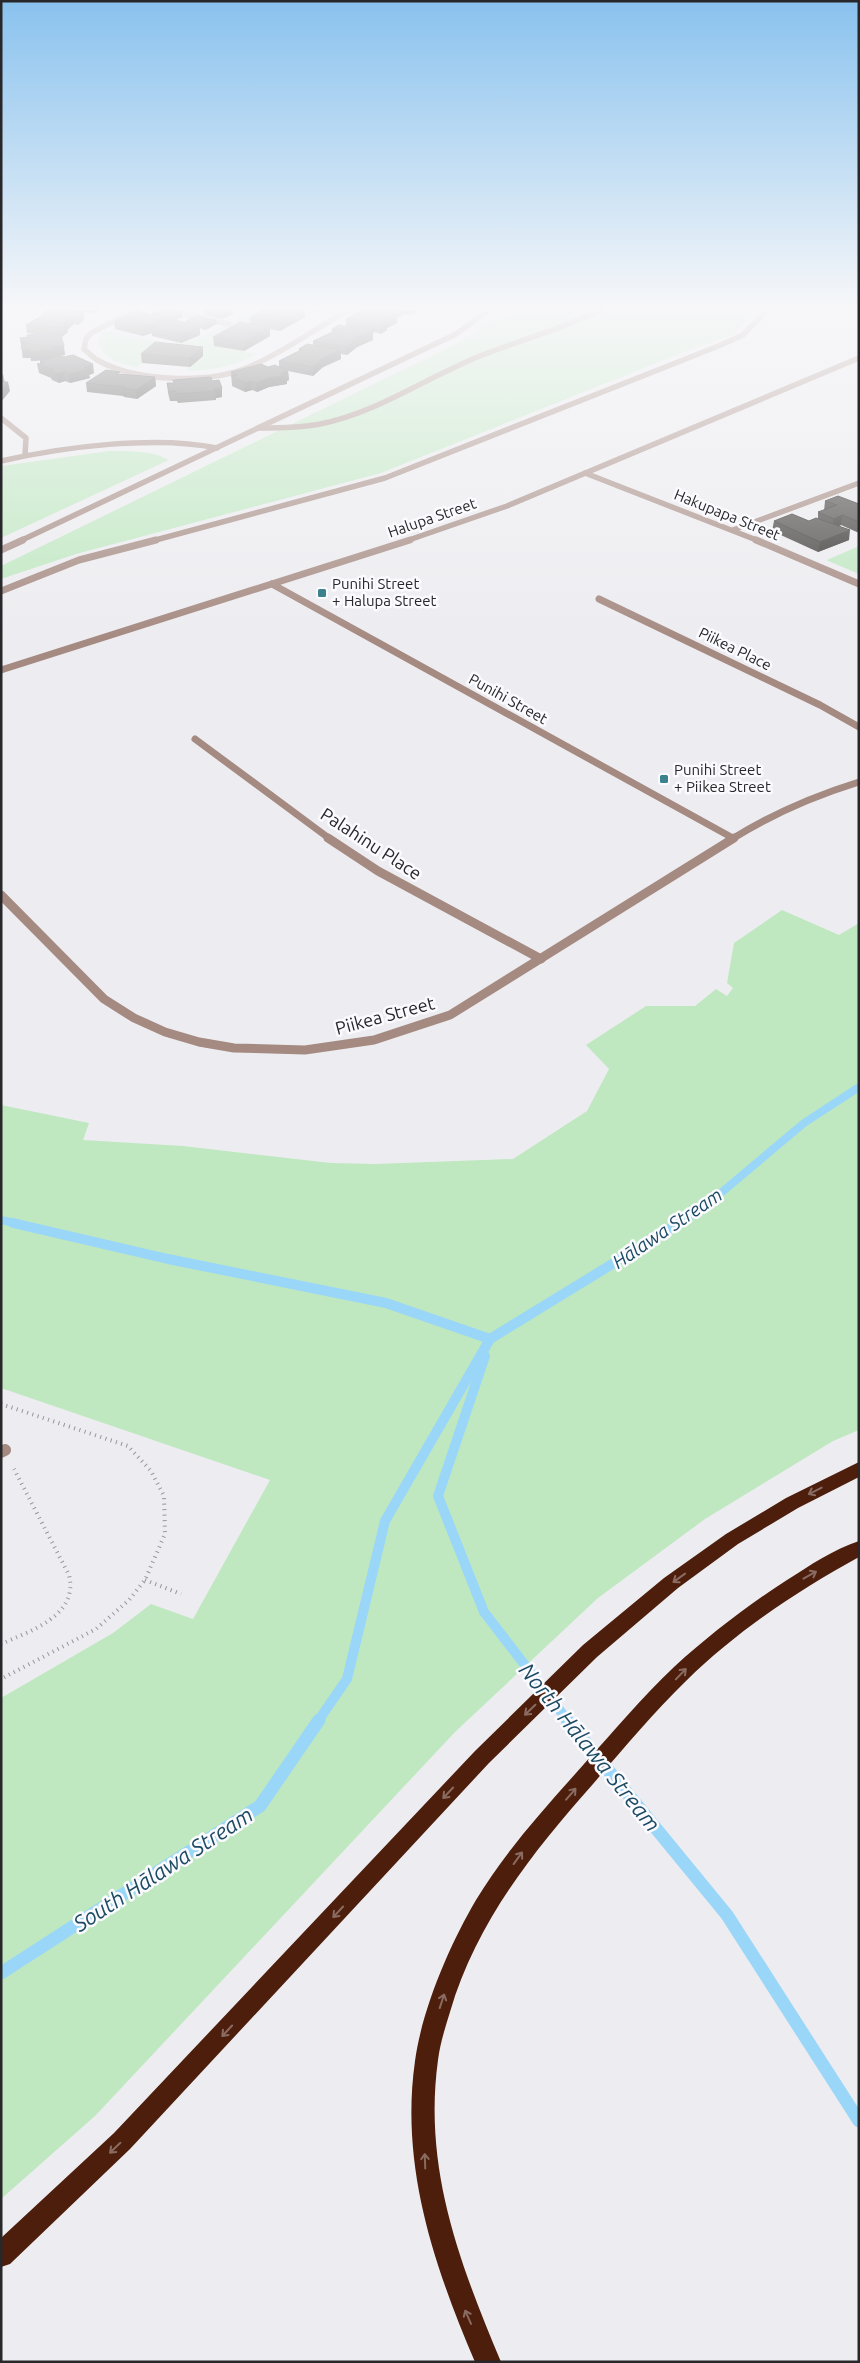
<svg xmlns="http://www.w3.org/2000/svg" width="860" height="2363" font-family="Ubuntu,sans-serif">
<rect width="100%" height="100%" fill="#ededf1"/>
<g fill="#bfe8c0">
<path d="M256 310H279L215 346 256 354C233 367 213 370 187 371L190 367 156 351 137 367C119 363 103 360 98 341L103 331C124 333 146 344 167 344 199 345 228 321 256 310Z"/>
<path d="M520 310H758L730 336 689 350 381 473 76 554 1 579V566L456 344C478 332 496 317 520 310Z"/>
<path d="M109 451C128 451 152 450 169 460L1 538V466Z"/>
<polygon points="859,546 859,574 826,560 827,560"/>
<polygon points="782,910 839,935 859,923 859,1430 833,1441 705,1519 598,1598 455,1732 95,2116 1,2199 1,1698 113,1633 151,1604 193,1619 270,1480 1,1388 1,1105 89,1123 83,1140 183,1146 331,1163 375,1164 513,1159 587,1111 609,1069 586,1045 646,1006 695,1006 716,989 727,996 733,988 727,983 734,943"/>
</g>
<g fill="none" stroke-linecap="round" stroke-linejoin="round">
<g stroke="#9ad6f8" stroke-width="8">
<polyline points="1,1220 19,1224"/>
<polyline points="677,1224 703,1208 804,1123 859,1087"/>
</g>
<g stroke="#9ad6f8" stroke-width="10">
<polyline points="13,1223 168,1259 386,1303 490,1339"/>
<polyline points="485,1356 438,1496 484,1612 568,1721"/>
<polyline points="318,1721 347,1679 385,1521 490,1339 679,1223"/>
</g>
<g stroke="#9ad6f8" stroke-width="13">
<polyline points="567,1720 727,1915 859,2121"/>
<polyline points="1,1973 260,1806 319,1720"/>
</g>
<polyline stroke="#969699" stroke-width="2" stroke-dasharray="0.5 2" stroke-linecap="butt" points="129,335 159,343"/>
<g stroke="#969699" stroke-width="4" stroke-dasharray="1 4.5" stroke-linecap="butt">
<polyline points="1,1404 128,1446 151,1471 164,1496 165,1534 145,1580 129,1600 96,1629 1,1679"/>
<polyline points="145,1580 181,1594"/>
<path d="M1 1644C30 1631 79 1616 69 1575L14 1469"/>
</g>
<g stroke="#a58a81" stroke-width="5.5">
<polyline points="167,310 229,324"/>
<polyline points="1,418 26,438 25,455"/>
<path d="M259 428C279 428 299 428 320 424 377 413 427 377 480 356 520 340 562 329 601 310"/>
<path d="M1 461C63 447 155 435 217 448"/>
<polyline points="152,541 385,478 721,345 743,335 767,310"/>
</g>
<polyline stroke="#a58a81" stroke-width="7" points="1,591 79,560 156,540"/>
<g stroke="#a58a81" stroke-width="5.5">
<path d="M136 310 91 333 86 339 84 349C89 353 93 358 99 361 137 382 209 384 249 367 284 352 316 328 349 310"/>
<polyline points="585,473 759,541"/>
<polyline points="733,530 859,483"/>
<polyline points="406,541 507,506 859,358"/>
</g>
<g stroke="#a58a81" stroke-width="7">
<polyline points="756,540 859,584"/>
<polyline points="272,584 731,837"/>
<polyline points="599,599 820,705 859,727"/>
<polyline points="1,670 410,540"/>
<polyline points="195,739 330,839"/>
<path d="M732 839C772 814 814 796 859 782"/>
</g>
<g stroke="#a58a81" stroke-width="9">
<polyline points="328,838 378,871 541,959"/>
<polyline points="1,895 104,999 134,1018 165,1032 199,1042 234,1048 305,1050 374,1040 450,1015 734,838"/>
</g>
<polyline stroke="#a58a81" stroke-width="12" points="1,1452 5,1450"/>
<polyline stroke="#a58a81" stroke-width="5.5" points="20,541 456,334 489,310"/>
<polyline stroke="#a58a81" stroke-width="7" points="1,550 23,540"/>
<g fill="#4d1e0c" fill-rule="evenodd">
<polygon points="859,1462 859,1477 798,1508 738,1544 678,1588 597,1657 489,1763 130,2149 10,2264 1,2267 1,2238 114,2133 475,1751 583,1645 664,1578 726,1534 786,1498"/>
<path d="M859 1541V1557C797 1591 737 1631 686 1681 653 1713 623 1749 593 1784 532 1853 476 1923 450 2012 445 2028 440 2044 438 2060 423 2169 460 2264 501 2362H475C434 2266 400 2166 415 2061 422 2009 450 1944 476 1900 506 1850 546 1807 584 1764 614 1731 642 1697 674 1667 709 1635 748 1605 787 1580 809 1566 834 1549 859 1541Z"/>
</g>
</g>
<g fill="#403e3b">
<polygon points="47,310 101,310 93,313 85,312 83,313 84,320 78,325 74,324 68,329 68,332 61,337 65,355 60,356 94,373 89,375 90,378 70,383 65,381 59,383 52,380 51,378 39,373 37,364 40,364 40,361 44,360 31,361 31,358 23,358 20,338 28,337 36,334 27,333 26,325 44,314 44,312"/>
<polygon points="203,310 233,314 222,319 204,315"/>
<polygon points="263,310 318,310 314,312 304,310 305,317 280,331 270,329 270,336 244,351 214,346 213,337 250,324 250,317"/>
<polygon points="373,310 417,310 417,312 411,315 404,314 400,317 397,316 397,323 387,328 387,330 381,334 375,332 373,333 373,340 357,347 347,355 341,354 341,359 323,367 313,376 288,371 289,380 287,381 287,384 269,387 257,392 252,390 245,392 232,386 231,372 268,367 279,367 279,361 299,351 299,349 313,345 313,341 332,332 332,329 346,326 346,319"/>
<polygon points="183,312 183,317 174,320 186,323 186,321 216,320 217,324 205,330 200,328 200,335 181,343 152,336 152,333 143,336 115,329 114,321 153,314 153,313"/>
<polygon points="203,347 203,356 190,367 142,363 141,354"/>
<polygon points="121,374 155,377 156,386 137,399 124,397 123,396 87,392 86,383"/>
<polygon points="173,380 212,381 222,397 216,398 216,400 178,403 177,401 170,401 168,393 167,383 174,383"/>
<polygon points="825,501 859,504 859,533 841,525 839,526 849,540 818,552 772,531 774,521 809,521 818,518 818,512 824,511"/>
</g>
<g fill="#343230">
<polygon points="80,310 85,310 85,312 83,313 84,320 78,325 77,316 81,313"/>
<polygon points="93,310 101,310 93,313"/>
<polygon points="233,310 233,314 222,319 221,314"/>
<polygon points="302,310 304,310 305,317 280,331 279,322"/>
<polygon points="400,310 404,310 404,314 400,317"/>
<polygon points="410,310 417,310 417,312 411,315"/>
<polygon points="395,311 395,316 397,315 397,323 387,328 387,330 381,334 381,325 391,314"/>
<polygon points="183,312 183,317 171,322 171,317"/>
<polygon points="73,316 74,324 68,329 68,332 62,337 61,328 63,323"/>
<polygon points="166,318 167,326 152,327 152,333 143,336 143,327"/>
<polygon points="216,320 217,324 205,330 204,325"/>
<polygon points="374,324 375,332 373,333 373,340 357,347 347,355 347,347 356,338 371,332 371,326"/>
<polygon points="200,326 200,335 181,343 180,334"/>
<polygon points="269,327 270,336 244,351 244,342"/>
<polygon points="21,342 24,342 30,349 31,358 23,358"/>
<polygon points="64,346 65,355 54,356 55,359 31,361 30,352 53,347"/>
<polygon points="203,347 203,356 190,367 189,358"/>
<polygon points="340,350 341,359 323,367 313,376 313,367 323,358"/>
<polygon points="93,364 94,373 89,375 90,378 70,383 69,374 84,367"/>
<polygon points="288,371 289,380 287,381 287,384 269,387 257,392 256,383 281,373"/>
<polygon points="64,372 65,381 59,383 57,374"/>
<polygon points="3,374 5,383 8,382 10,391 1,402 1,376"/>
<polygon points="155,377 156,386 137,399 136,390"/>
<polygon points="251,381 252,390 245,392 244,383"/>
<polygon points="222,388 222,397 216,398 214,389"/>
<polygon points="842,515 841,525 832,529 834,519"/>
<polygon points="850,530 849,540 818,552 820,542"/>
</g>
<g fill="#4a4845" stroke="#343230">
<polygon points="47,310 61,310 83,312 77,316 73,316 63,323 67,323 61,328 26,325 47,313 44,312"/>
<polygon points="161,310 171,310 183,312 171,317 153,313"/>
<polygon points="203,310 233,310 221,314"/>
<polygon points="263,310 302,310 279,322 250,317"/>
<polygon points="362,310 372,311 373,310 383,310 395,311 391,314 397,315 384,321 387,321 381,325 374,324 371,326 351,322 355,320 346,319"/>
<polygon points="138,311 166,318 143,327 114,321"/>
<polygon points="198,316 216,320 204,325 186,321"/>
<polygon points="171,319 200,326 180,334 152,327"/>
<polygon points="240,322 269,327 244,342 213,337"/>
<polygon points="339,325 373,331 356,338 347,347 313,341 337,330 332,329"/>
<polygon points="50,333 51,336 61,335 64,346 53,347 53,350 30,352 30,349 22,349 21,345 25,345 24,342 21,342 20,338 28,337 27,335"/>
<polygon points="155,342 203,347 189,358 141,354"/>
<polygon points="307,344 340,350 323,358 313,367 279,361 303,349 299,349"/>
<polygon points="73,355 93,364 84,367 89,369 69,374 64,372 57,374 50,371 54,370 37,364 44,363 40,361 60,356 64,357"/>
<polygon points="261,364 268,367 275,365 288,371 281,373 286,375 269,378 256,383 251,381 244,383 231,376 238,375 231,372"/>
<polygon points="106,370 120,372 117,374 155,377 136,390 123,388 125,387 86,383"/>
<polygon points="211,377 212,381 219,380 222,388 214,389 215,391 177,394 176,391 169,392 167,383 174,383 173,380"/>
<polygon points="1,382 8,382 1,391"/>
<polygon points="838,496 859,504 859,522 842,515 834,519 818,512 837,505 825,501"/>
<polygon points="792,514 809,521 816,518 850,530 820,542 774,521"/>
</g>
<defs><path id="oneway-shaft" d="M-6 0H5M1.5-3L5.5 0L1.5 3" fill="none" stroke-width="1.6" stroke-linecap="round" stroke-linejoin="round" transform="scale(1.25)"/></defs>
<g stroke="#8a6b61">
<use href="#oneway-shaft" transform="translate(815 1491) rotate(153)"/>
<use href="#oneway-shaft" transform="translate(810 1575) rotate(-29)"/>
<use href="#oneway-shaft" transform="translate(679 1578) rotate(144)"/>
<use href="#oneway-shaft" transform="translate(681 1674) rotate(-46)"/>
<use href="#oneway-shaft" transform="translate(530 1710) rotate(136)"/>
<use href="#oneway-shaft" transform="translate(448 1793) rotate(133)"/>
<use href="#oneway-shaft" transform="translate(571 1794) rotate(-49)"/>
<use href="#oneway-shaft" transform="translate(518 1858) rotate(-54)"/>
<use href="#oneway-shaft" transform="translate(338 1912) rotate(133)"/>
<use href="#oneway-shaft" transform="translate(442 2001) rotate(-72)"/>
<use href="#oneway-shaft" transform="translate(227 2031) rotate(133)"/>
<use href="#oneway-shaft" transform="translate(115 2148) rotate(136)"/>
<use href="#oneway-shaft" transform="translate(425 2161) rotate(-92)"/>
<use href="#oneway-shaft" transform="translate(468 2317) rotate(-114)"/>
</g>
<linearGradient id="sky" x2="0" y2="1"><stop stop-color="#89c2ee"/><stop offset="0.48" stop-color="#f7f7f9"/><stop offset="1" stop-color="#f7f7f9" stop-opacity="0"/></linearGradient>
<rect width="860" height="640" fill="url(#sky)"/>
<g fill="#3c828d" stroke="#fbfafe" stroke-width="2">
<rect x="317" y="588" width="10" height="10" rx="2.5"/>
<rect x="659" y="774" width="10" height="10" rx="2.5"/>
</g>
<g text-anchor="middle" stroke-width="5" stroke-linejoin="round" paint-order="stroke">
<g font-size="15" fill="#282729" stroke="#fbfafe">
<text transform="translate(727 515) rotate(22)" y="5">Hakupapa Street</text>
<text transform="translate(432 518) rotate(-19)" y="5">Halupa Street</text>
<text transform="translate(735 649) rotate(26)" y="5">Piikea Place</text>
<text transform="translate(508 699) rotate(29)" y="5">Punihi Street</text>
</g>
<g font-size="15" fill="#282729" stroke="#fbfafe" text-anchor="start">
<text x="332" y="589">Punihi Street<tspan x="332" dy="17">+ Halupa Street</tspan></text>
<text x="674" y="775">Punihi Street<tspan x="674" dy="17">+ Piikea Street</tspan></text>
</g>
<g font-size="18" fill="#282729" stroke="#fbfafe">
<text transform="translate(371 844) rotate(33)" y="6">Palahinu Place</text>
<text transform="translate(385 1016) rotate(-15)" y="6">Piikea Street</text>
</g>
<g font-size="19" font-style="italic" fill="#1b4a62" stroke="#fbfafe">
<text transform="translate(667 1228) rotate(-34)" y="7">Hālawa Stream</text>
</g>
<g font-size="22" font-style="italic" fill="#1b4a62" stroke="#fbfafe">
<text transform="translate(590 1747) rotate(51)" y="8">North Hālawa Stream</text>
<text transform="translate(163 1869) rotate(-33)" y="8">South Hālawa Stream</text>
</g>
</g>
<rect width="860" height="2363" fill="none" stroke="#282729" stroke-width="5"/>
</svg>
